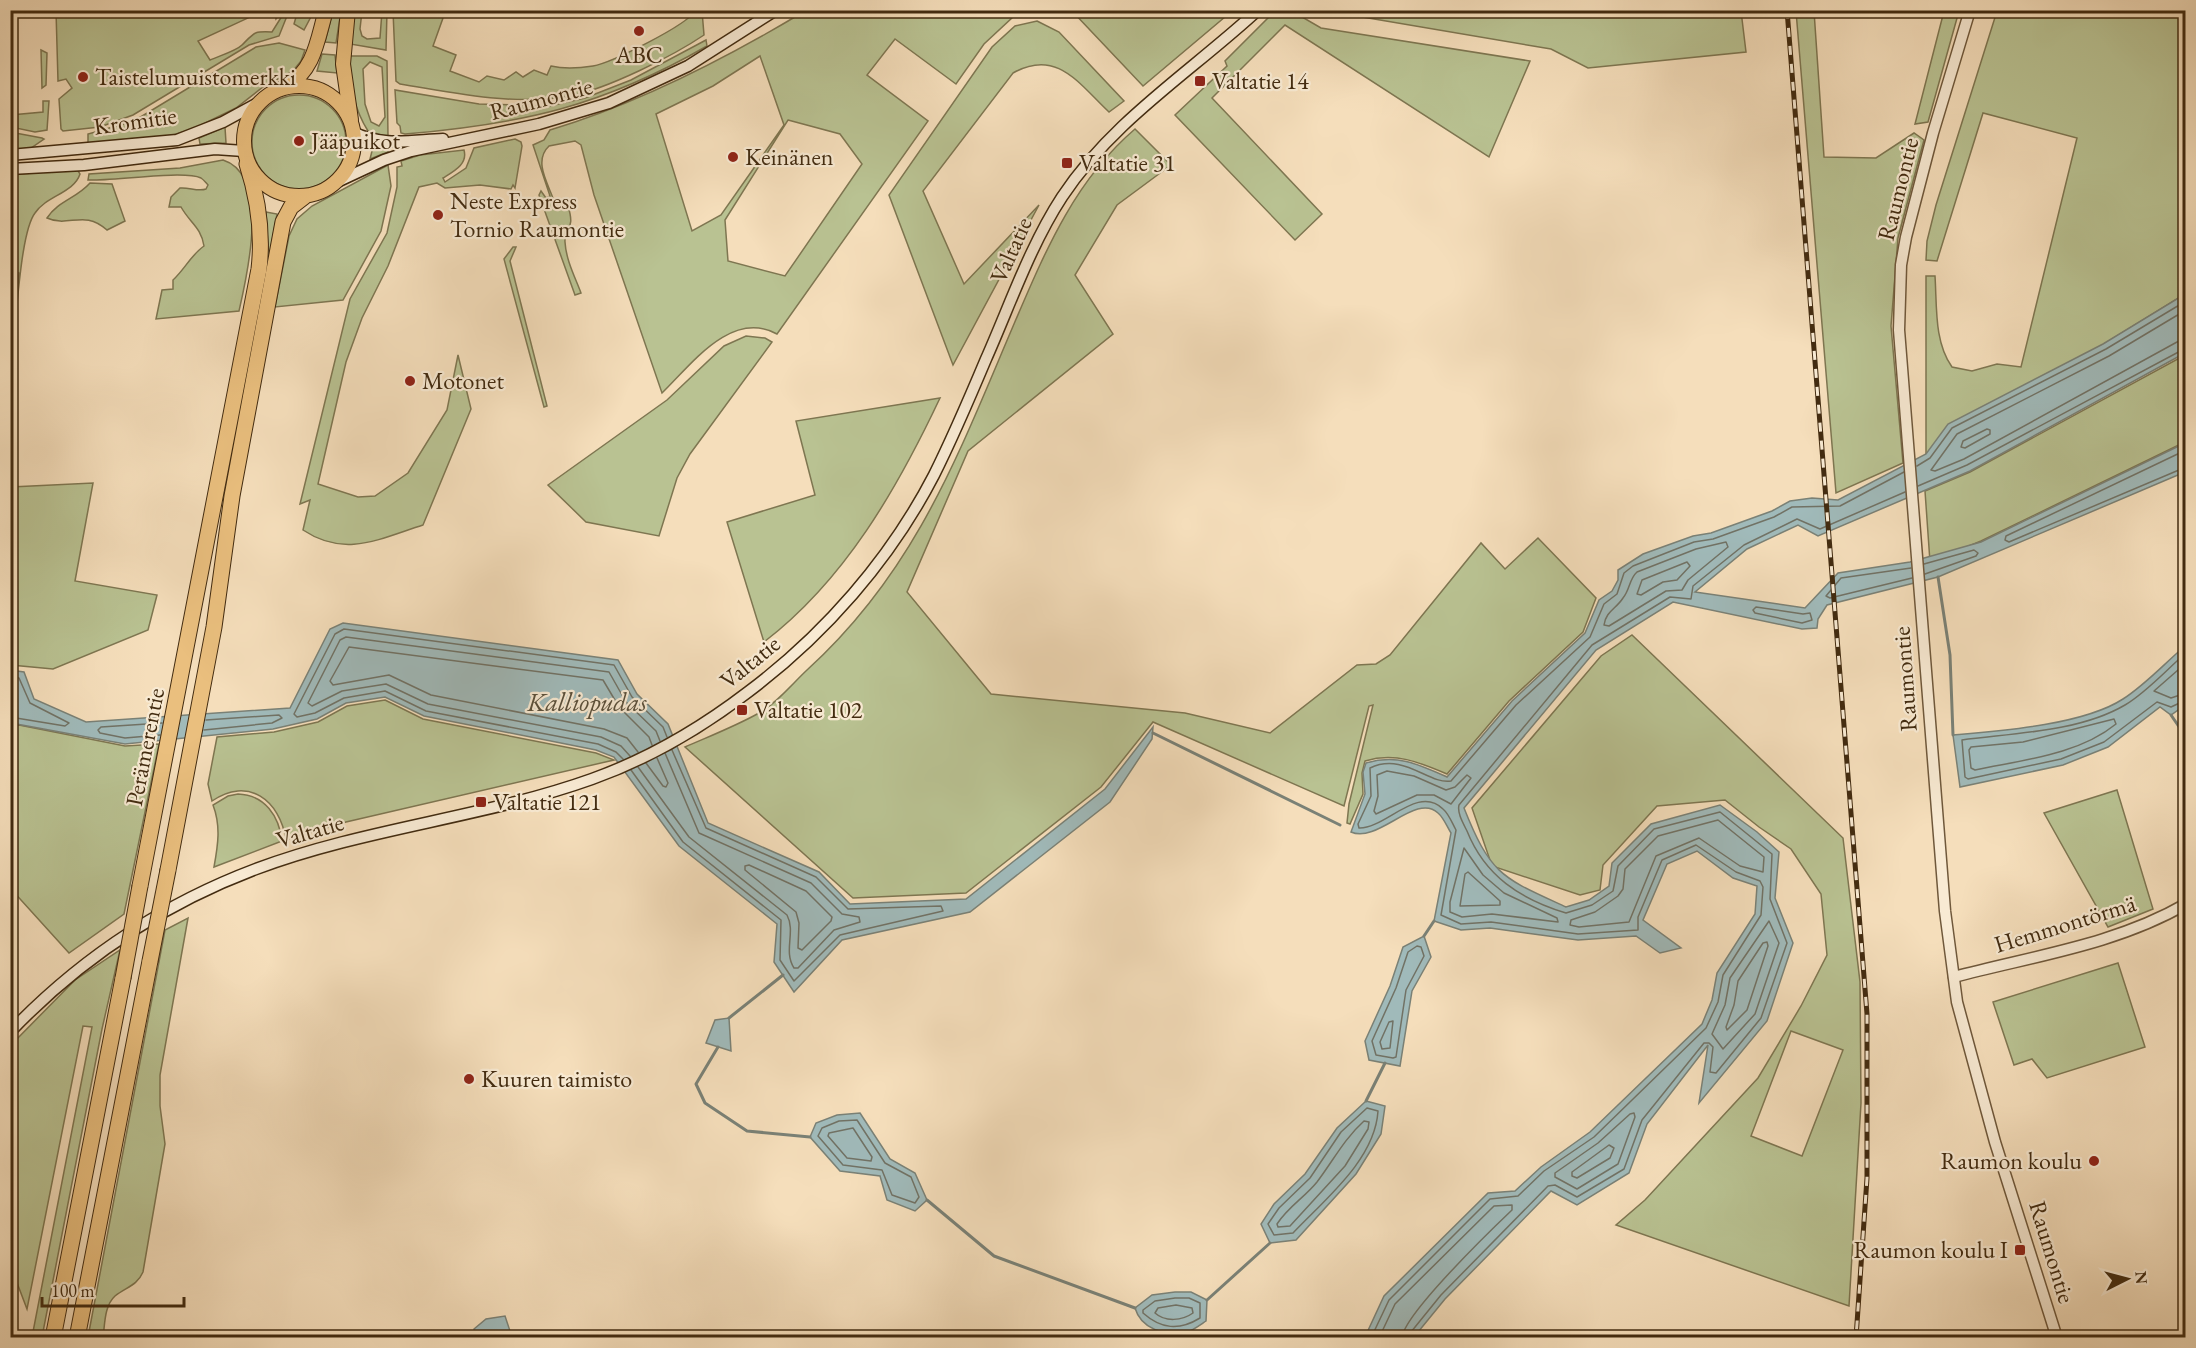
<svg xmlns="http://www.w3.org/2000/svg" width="2196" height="1348" font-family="'EB Garamond',serif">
<rect width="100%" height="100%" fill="#f5debb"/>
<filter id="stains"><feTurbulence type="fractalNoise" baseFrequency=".00333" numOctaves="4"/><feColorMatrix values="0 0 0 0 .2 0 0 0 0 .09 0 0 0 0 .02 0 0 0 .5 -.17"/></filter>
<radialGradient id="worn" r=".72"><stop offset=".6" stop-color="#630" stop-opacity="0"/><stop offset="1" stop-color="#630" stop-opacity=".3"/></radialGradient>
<g fill="#b9c292" stroke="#7e7651" stroke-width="1.5" fill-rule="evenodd">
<polygon points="298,10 314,11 304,30 294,24"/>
<path d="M56 11H263L198 41 210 60C219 56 236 51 242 45 255 32 254 31 272 32L282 16 280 14 276 19 275 11H289L279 36 249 45 133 115 100 127 63 131 61 129 59 99 72 88 66 79 58 81Z"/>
<polygon points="333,11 341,11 336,43 325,42"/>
<polygon points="355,11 362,11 360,29 362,36 367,39 380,38 382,11 387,11 386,50 350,44"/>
<path d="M393 11H430L443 18 433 46 456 55 450 71 479 82 487 76 504 80 516 72 523 77 534 70 547 75 551 66C564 69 580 68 593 66 611 63 687 25 695 11H702L704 35C673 56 607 89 570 96 513 106 456 93 400 84L396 81Z"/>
<path d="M805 11H1016L1014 16 984 44 956 84 895 39 867 75 928 121 777 334C731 309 691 365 662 393L594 195 581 145 575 141 549 146C532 162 550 186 555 204L568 206C576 232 564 224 565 242 566 260 575 277 581 293L575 295 539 195 541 191 546 198 550 196 533 145 544 140 550 130C640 103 725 59 805 11ZM760 56 784 125 721 215 692 231 656 114 713 86ZM788 120 840 134 862 164 785 276 728 261 725 220Z"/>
<polygon points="1072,11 1232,11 1143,86"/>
<polygon points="1327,11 1741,11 1746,52 1588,68 1551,49"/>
<polygon points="1796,11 1814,11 1824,157 1876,158 1914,133 1924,140 1898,238 1891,326 1903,463 1836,493"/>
<polygon points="1944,11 1959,11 1928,122 1915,124"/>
<path d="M1997 11H2185V294L1926 454V276H1935C1937 306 1934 342 1952 367L1972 371 1997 364 2021 367 2077 138 1983 113 1937 261 1926 260 1927 241 1936 205Z"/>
<polygon points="1281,13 1297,14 1321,28 1530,61 1489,157 1285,25 1212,98 1322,214 1295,240 1175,115 1227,66 1225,61 1269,17"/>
<path d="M1037 21 1059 32 1124 101 1109 112C1079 84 1057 48 1013 73L923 191 964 284 1039 205 953 365 889 195 992 47 1015 26Z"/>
<path d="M706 40 707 46C603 106 523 124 405 134L401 133 400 126 397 123 395 90 479 104 550 106 585 98 631 80Z"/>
<polygon points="279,43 305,50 301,61 293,71 263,87 236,108 193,129 163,138 88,143 88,134 134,121 256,47"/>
<polygon points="41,50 47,53 46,85 42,88"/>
<polygon points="322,54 335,55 337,73 317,71"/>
<path d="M350 56H377L387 61 388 137 368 131C354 109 349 82 350 56ZM370 62 382 67 385 117 379 126 371 122 365 104 363 69Z"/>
<circle cx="299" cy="142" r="47"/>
<polygon points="43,101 49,101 47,130 35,132 11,127 11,115 43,112"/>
<polygon points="225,127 226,143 200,144 199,138"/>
<path d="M1135 129 1171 165 1117 205 1075 275 1113 334 968 451 907 592 991 694 1185 713 1270 733 1357 665 1376 664 1390 655 1481 543 1505 569 1538 538 1596 598 1583 632 1509 701 1447 774C1419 762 1395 752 1365 761L1362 773 1363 794 1350 824 1347 823 1349 804 1373 705 1369 706 1344 806 1153 722 1101 787 966 893 853 898 685 747C710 736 736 726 759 713 777 703 792 684 807 670 916 571 958 455 1014 324 1045 252 1074 181 1135 129Z"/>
<polygon points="10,132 42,138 44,139 31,148 11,150"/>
<path d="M515 139 521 142 522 146 515 188 513 185 511 189 480 185 445 188 437 183 419 187 388 266 362 318 346 362 318 484 358 497 375 496 408 473 447 410 458 355 471 409 423 525C379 539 345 558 303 530L310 500 300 504 350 299 387 233 397 187V167L402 166 401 161 420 155 464 150C468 164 454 171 443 178L445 182 466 168 474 148Z"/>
<polygon points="387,146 388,152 370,159 373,147"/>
<path d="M223 160C271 175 247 276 239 311L156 319 162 290 173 289V280C185 269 191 255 204 246 201 227 190 223 181 207H169L171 197 180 188C189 187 198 192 206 189L208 185C206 183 204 180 201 178 184 170 112 181 88 180L89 174 180 168Z"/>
<polygon points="388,165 391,186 381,231 343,300 275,307 289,236 297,219 312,206"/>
<path d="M77 169 80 174C74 193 46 196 35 213 22 230 18 299 15 323H13L19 273 11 271 10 175Z"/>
<path d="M90 183 112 184 125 221 107 230C84 209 69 228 47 218 58 201 77 198 90 183Z"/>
<polygon points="266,212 277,214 264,285 268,248"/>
<polygon points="513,247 516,247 510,261 547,406 544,407 504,259"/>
<polygon points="746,336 765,338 772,342 690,454 677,478 659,536 586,522 548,485 667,400 724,346"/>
<polygon points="2185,355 2185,442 1981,541 1930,562 1925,491 1970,472"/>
<path d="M940 398C897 489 845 580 764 642L727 522 815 495 796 421Z"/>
<polygon points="93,483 75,581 157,595 148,630 53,669 11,665 11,487"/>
<path d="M1632 635 1843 838 1860 982 1861 1103 1849 1306 1616 1225 1645 1200 1758 1078 1801 1006 1827 955 1821 894 1791 849 1759 827 1725 800 1657 806 1603 865 1600 890 1580 895 1492 866 1472 808 1601 656ZM1791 1031 1843 1050 1802 1156 1751 1136Z"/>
<path d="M385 700 423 719 596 753 614 760 346 822 286 840C280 800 248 776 212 801L208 784 217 737 274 732 318 722 347 706Z"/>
<polygon points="19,725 125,746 159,744 124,914 69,953 11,889 11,726"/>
<polygon points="2117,790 2153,909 2108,927 2044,813"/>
<path d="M238 794C265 795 279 816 282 841L214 867C218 845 221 826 213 805L228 796Z"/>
<path d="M188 918 160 1075V1106L165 1144 143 1272C137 1286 126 1287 115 1296 104 1306 105 1325 103 1337H88L165 930Z"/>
<polygon points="120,950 102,1029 42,1337 32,1337 92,1027 83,1026 27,1309 11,1267 11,1045 75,980"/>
<polygon points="2118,963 2145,1047 2047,1078 2032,1059 2014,1065 1993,1002"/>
</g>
<g fill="#a0baba" stroke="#7a8176" stroke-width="1.5">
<path d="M2185 294V353L1970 471 1818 536 1798 525 1747 549 1695 592 1805 608 1838 573 1910 562 1981 542 2185 443V472L1938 577 1827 605 1818 619 1817 628 1802 629 1673 602 1596 650 1464 808C1491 876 1503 878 1566 907L1589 900 1609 886 1612 863 1651 824 1720 805 1757 832 1779 852 1775 898 1793 943 1767 1021 1699 1103 1708 1045 1647 1124 1629 1173 1577 1205 1551 1191 1445 1299 1414 1337H1365L1384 1296 1488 1193 1515 1191 1541 1167 1590 1132 1702 1024 1712 1000 1717 973 1755 914 1757 886 1733 878 1697 851 1667 864 1643 920 1681 948 1660 953 1636 936 1578 940 1490 928 1461 930 1434 921 1451 833C1447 827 1444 818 1438 813 1416 792 1378 844 1351 832L1365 794 1363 772 1366 763C1397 754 1418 764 1447 777L1512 701 1585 633 1599 600 1612 591 1618 580V570L1643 554 1693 536 1711 533 1772 511 1790 501 1812 498 1838 500 1926 454 1948 424 2103 344Z"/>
<polygon points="343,623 618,660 637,694 668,724 708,823 819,872 850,904 966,899 1105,789 1153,727 1152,739 1110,802 970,912 842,940 794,992 774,962 777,924 679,846 614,757 596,750 424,716 385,697 346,703 317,719 273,729 125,744 11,723 10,670 24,672 34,699 86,722 290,708 330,629"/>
<path d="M2185 646V705L2171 715 2160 707 2108 747 2063 765 1960 787 1953 735C2000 731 2083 725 2123 699 2145 685 2165 663 2185 646Z"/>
<polygon points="1424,936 1431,957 1412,991 1400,1066 1369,1060 1365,1041 1390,986 1403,947"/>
<polygon points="729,1018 731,1051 706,1043 715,1020"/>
<polygon points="1366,1101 1385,1106 1381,1134 1356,1174 1296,1240 1270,1243 1261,1224 1274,1204 1305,1174 1337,1128"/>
<polygon points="860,1113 890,1159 915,1173 927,1200 915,1211 887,1200 880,1176 840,1171 810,1137 816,1123 837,1115"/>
<path d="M1175 1292H1191L1207 1300 1206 1321C1200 1325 1192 1331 1185 1333 1165 1336 1141 1329 1135 1308L1152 1295Z"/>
<polygon points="505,1316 511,1334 508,1337 475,1337 474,1329 486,1319"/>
</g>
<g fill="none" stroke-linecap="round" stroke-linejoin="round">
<g stroke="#717265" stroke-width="1.5">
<polyline points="2186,310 2109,356 1957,434 1931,470 1935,471 1964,459 2177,342 2186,340"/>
<polygon points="1987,429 1990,430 1990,434 1965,448 1961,447 1963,441"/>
<polyline points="2186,450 2006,536 2005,540 2009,542 2186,467"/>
<polyline points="1917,466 1930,458 1952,428 2106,349 2186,301"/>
<polyline points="1918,486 1967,465 2186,348"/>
<path d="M1726 542 1728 547 1688 580 1682 590 1666 591 1609 626 1604 625C1606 611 1616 609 1623 598 1630 590 1629 579 1637 572L1696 549Z"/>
<polygon points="1687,562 1690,566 1677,580 1663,582 1641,595 1637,594 1642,580"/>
<polyline points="1924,564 1974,550 1978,553 1976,556 1925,574"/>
<polyline points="1911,568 1841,578 1826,596 1830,598 1912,578"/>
<polygon points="1756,607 1803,614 1810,613 1812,620 1802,623 1755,613 1753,610"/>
<path d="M2186 653C2166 670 2147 692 2125 705 2079 732 2014 733 1962 740L1965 777 1968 779 2061 759 2104 742 2157 702 2171 707 2186 700"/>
<polyline points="2186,663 2154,691 2171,698 2186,693"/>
<polyline points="10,676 19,678 30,703 69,723 65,726 10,717"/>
<path d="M2114 719 2116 724C2078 755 2022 760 1975 770L1971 768 1969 750 1971 747 2023 742Z"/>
<polyline points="204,730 272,723 282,718 279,715 206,720"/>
<polyline points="160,735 125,738 100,733 98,730 101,727 162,723"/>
<polyline points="638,752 627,738 604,729 431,695 389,675 333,685 330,681 349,647 603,680 619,707 649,737 652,745"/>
<polyline points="630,756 621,746 601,737 428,704 386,684 342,691 312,706 308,703 340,640 346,637 609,672 626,702 656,731 660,741"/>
<polyline points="623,759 616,752 598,744 426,711 385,691 344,698 315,713 297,717 294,714 335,634 344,629 614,665 632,697 663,727 667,737"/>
<polyline points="646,763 663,786 666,787 668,783 657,758"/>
<path d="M638 767 689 837 787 915C796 932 783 951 794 968H798L834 930 860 922 859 917 842 914 811 883 699 833 665 753"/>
<polyline points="631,770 683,842 781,920 780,960 794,981 840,935 943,911 941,906 848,909 816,877 706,828 672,750"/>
<polygon points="1387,771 1414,776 1446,790 1455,787 1467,775 1471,778 1451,804 1434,795 1417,795 1376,814 1374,811 1378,796 1377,775"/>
<polygon points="1718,820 1764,857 1763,872 1740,866 1699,838 1656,856 1629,922 1579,927 1570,925 1571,920 1595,912 1618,896 1623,889 1625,869 1658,836"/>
<polygon points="1464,848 1483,875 1504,893 1557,918 1558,922 1492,914 1462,917 1450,912 1450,902"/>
<polygon points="749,865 806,891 832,917 831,921 802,950 798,948 799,923 796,912 745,870 745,866"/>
<polygon points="1468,872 1500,901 1500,905 1460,906 1465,874"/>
<polygon points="1769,921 1779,943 1755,1014 1723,1049 1712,1034 1725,1005 1730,978"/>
<polygon points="1767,942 1768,946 1747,1010 1727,1030 1726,1027 1734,1005 1738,981 1763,943"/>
<polygon points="1417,946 1421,947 1424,956 1406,990 1396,1057 1393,1058 1376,1055 1372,1041 1396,988 1408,952"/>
<polygon points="1393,1021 1390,1048 1382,1049 1380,1042 1389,1022"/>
<path d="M1367 1108 1378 1111C1375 1160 1324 1200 1293 1233L1274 1235 1268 1224 1279 1208 1310 1178 1341 1132Z"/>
<polygon points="1630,1114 1634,1113 1635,1117 1618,1164 1577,1189 1555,1177 1555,1173 1598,1143"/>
<polygon points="857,1120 885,1163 911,1177 919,1197 915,1203 892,1195 882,1170 843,1165 818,1136 822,1128 839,1121"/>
<path d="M1364 1121 1369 1122 1368 1129 1345 1166 1290 1226 1278 1227 1277 1224C1288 1207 1305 1197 1317 1182 1333 1161 1344 1139 1364 1121Z"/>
<polygon points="853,1128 872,1157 871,1161 847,1158 828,1136 829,1133"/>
<polygon points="1609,1145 1614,1148 1610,1158 1577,1178 1572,1176 1572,1172"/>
<path d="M1175 1298H1189L1200 1303V1318C1179 1331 1161 1329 1143 1313V1310L1155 1301Z"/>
<path d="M1176 1305 1192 1308 1193 1313C1182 1321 1165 1322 1155 1313L1158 1308Z"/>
<path d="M1371 1338 1389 1300 1490 1199 1518 1196 1544 1171 1594 1137 1706 1028 1718 1002 1723 975 1761 915 1763 887 1760 881 1736 872 1696 845 1662 860 1638 917V930L1578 934 1491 922 1461 924 1441 915 1456 830C1452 823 1449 814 1443 809 1418 784 1385 829 1359 828L1358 824 1371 796 1370 768C1404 752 1429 785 1451 781L1516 705 1590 637 1604 604 1617 594 1624 573 1633 566 1694 542 1713 539 1774 517 1792 507 1840 506 1904 472"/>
<path d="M1379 1338 1395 1304 1494 1206 1512 1205V1210C1492 1229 1403 1315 1402 1338"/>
<path d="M1410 1338 1411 1332 1441 1295 1548 1186 1555 1185 1577 1197 1624 1169 1642 1120 1704 1043H1709L1713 1047 1710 1072 1716 1073 1761 1018 1787 943 1770 899 1772 854 1720 812 1654 829 1618 866 1613 891 1592 905 1566 913C1520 899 1485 876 1467 831 1463 823 1457 813 1459 805L1592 645 1670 597 1691 599 1693 586 1744 545 1797 519 1820 529 1905 492"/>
</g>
<g stroke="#7a8176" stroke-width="3">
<polyline points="1938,577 1950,655 1953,735"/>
<polyline points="2171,715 2186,737"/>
<polyline points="1153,733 1340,825"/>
<polyline points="1424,936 1434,921"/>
<polyline points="729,1018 783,975"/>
<polyline points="718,1047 696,1084 705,1103 747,1131 810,1137"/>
<polyline points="1366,1101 1385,1063"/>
<polyline points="927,1200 994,1256 1135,1308"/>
<polyline points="1207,1300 1270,1243"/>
</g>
<g stroke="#6f583b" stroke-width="13">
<g id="tertiary">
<polyline points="1970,10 1933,133 1906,237 1901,265 1899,330 1945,911 1957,1002 1995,1142 2057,1338"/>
<path d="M1954 977C2032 956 2115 945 2186 904"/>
</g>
</g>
<g stroke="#422b10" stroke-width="13">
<g id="secondary">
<path d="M353 132C381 147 413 140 443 139"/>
<polyline points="10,155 177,140 223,122 258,103"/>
<polyline points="10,169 84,165 215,149 244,151"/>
<polyline points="339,181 384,160 411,151 539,124 609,103 688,66 776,10"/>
<path d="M10 1032C79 960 163 904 256 869 365 828 483 818 592 779 648 759 701 728 748 692 824 635 890 560 934 475 953 437 970 397 986 359 1010 305 1030 246 1062 197 1112 121 1192 71 1258 10"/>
</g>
</g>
<g stroke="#422b10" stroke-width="16">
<g id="trunk">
<polyline points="348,10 343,64 351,120"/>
<circle cx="299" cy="141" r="55"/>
<path d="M286 87C315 69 317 41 326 10"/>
</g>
</g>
<g stroke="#422b10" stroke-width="17">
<g id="motorway">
<polyline points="168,870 214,627 232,496 283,222 291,207 304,197"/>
<path d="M140 886 259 269C263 234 258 198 247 164"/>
<polyline points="53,1338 123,978"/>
<polyline points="77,1338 150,961"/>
</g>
</g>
<use href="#tertiary" stroke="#f8ead3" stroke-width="10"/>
<use href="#secondary" stroke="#f8ead3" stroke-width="10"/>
<use href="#trunk" stroke="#eabf7e" stroke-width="14"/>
<use href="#motorway" stroke="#eabf7e" stroke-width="15"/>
<g stroke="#422b10" stroke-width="5">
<polyline id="rail" points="1787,10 1867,1014 1867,1178 1856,1338"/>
</g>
<use href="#rail" stroke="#f8ead3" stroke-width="3" stroke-dasharray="9" stroke-linecap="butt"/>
<g stroke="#422b10" stroke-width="17" stroke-linecap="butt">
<g id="motorway-bridge">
<polyline points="150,961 168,870"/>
<polyline points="123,978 140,886"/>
</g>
</g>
<use href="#motorway-bridge" stroke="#eabf7e" stroke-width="15"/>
</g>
<g fill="#8f2418" stroke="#f8ead3" stroke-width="2">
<circle cx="639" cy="31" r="6"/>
<circle cx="83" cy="77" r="6"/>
<rect x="1194" y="75" width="12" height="12" rx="3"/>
<circle cx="299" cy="141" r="6"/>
<circle cx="733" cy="157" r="6"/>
<rect x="1061" y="157" width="12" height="12" rx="3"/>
<circle cx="438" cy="215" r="6"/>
<circle cx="410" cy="381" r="6"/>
<rect x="736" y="704" width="12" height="12" rx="3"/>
<rect x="475" y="796" width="12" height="12" rx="3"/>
<circle cx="469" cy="1079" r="6"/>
<circle cx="2094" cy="1161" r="6"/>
<rect x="2014" y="1244" width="12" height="12" rx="3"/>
</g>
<g text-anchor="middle" stroke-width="4.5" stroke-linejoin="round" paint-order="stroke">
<g font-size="24" fill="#422b10" stroke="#f8ead3" text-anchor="start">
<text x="639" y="63" text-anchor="middle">ABC</text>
<text x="95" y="85">Taistelumuistomerkki</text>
<text x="1212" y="89">Valtatie 14</text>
<text x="311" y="149">Jääpuikot</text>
<text x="745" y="165">Keinänen</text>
<text x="1079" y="171">Valtatie 31</text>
<text x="450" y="209">Neste Express<tspan x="450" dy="28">Tornio Raumontie</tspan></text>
<text x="422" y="389">Motonet</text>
<text x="754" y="718">Valtatie 102</text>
<text x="493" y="810">Valtatie 121</text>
<text x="481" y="1087">Kuuren taimisto</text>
<text x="2082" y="1169" text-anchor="end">Raumon koulu</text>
<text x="2008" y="1258" text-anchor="end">Raumon koulu I</text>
</g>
<g font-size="24" fill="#422b10" stroke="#f8ead3">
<text transform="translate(541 99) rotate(-15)" y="8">Raumontie</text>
<text transform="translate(135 121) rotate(-8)" y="8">Kromitie</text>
<text transform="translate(1898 189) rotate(-76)" y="8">Raumontie</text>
<text transform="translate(1011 250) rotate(-66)" y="8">Valtatie</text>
<text transform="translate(750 662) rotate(-39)" y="8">Valtatie</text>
<text transform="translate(1905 679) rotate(-94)" y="8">Raumontie</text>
<text transform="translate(145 747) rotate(-79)" y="8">Perämerentie</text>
<text transform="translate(310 831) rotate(-16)" y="8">Valtatie</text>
<text transform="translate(2065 924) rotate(-17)" y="8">Hemmontörmä</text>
<text transform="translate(2052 1252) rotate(73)" y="8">Raumontie</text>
</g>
<g font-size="26" font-style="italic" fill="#5a4f3a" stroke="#f8ead3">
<text x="587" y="711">Kalliopudas</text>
</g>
</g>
<rect width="2196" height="1348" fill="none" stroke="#f5debb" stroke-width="36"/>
<rect x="12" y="12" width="2172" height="1324" fill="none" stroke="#422b10" stroke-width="3"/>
<rect x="18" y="18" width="2160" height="1312" fill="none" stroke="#422b10" stroke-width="1.5"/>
<g transform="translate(2127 1279) rotate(84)" stroke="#f8ead3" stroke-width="4.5" paint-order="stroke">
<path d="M0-4.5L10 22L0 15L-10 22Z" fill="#422b10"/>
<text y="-9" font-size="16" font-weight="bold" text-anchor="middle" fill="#422b10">N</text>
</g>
<path d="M42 1297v9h142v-9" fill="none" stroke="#422b10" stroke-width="3"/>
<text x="51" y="1297" font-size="18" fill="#422b10" stroke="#f8ead3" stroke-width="4.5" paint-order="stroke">100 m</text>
<rect width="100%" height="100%" filter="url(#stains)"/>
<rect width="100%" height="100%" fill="url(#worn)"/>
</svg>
